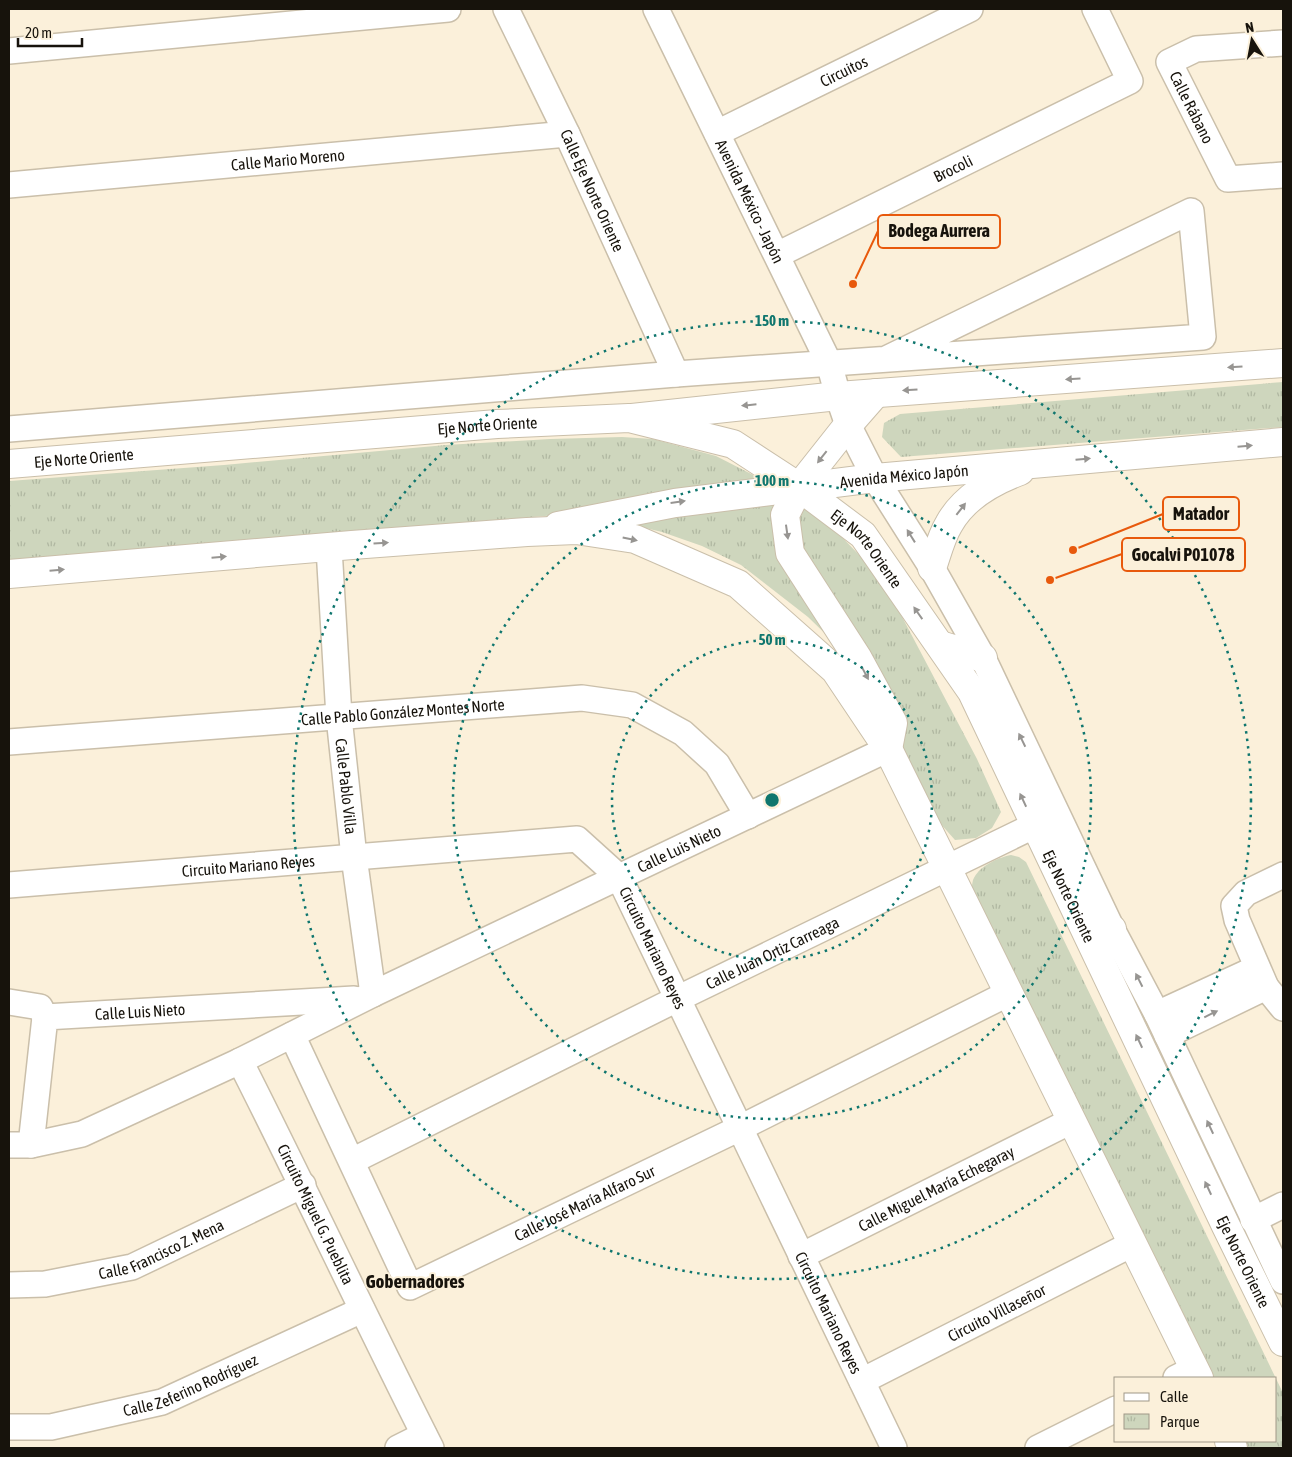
<svg xmlns="http://www.w3.org/2000/svg" width="1292" height="1457" font-family="'Asap Condensed',sans-serif">
<defs>
<pattern id="park-tufts" width="24" height="20" patternUnits="userSpaceOnUse" patternTransform="scale(1.25)"><rect width="24" height="20" fill="#ced6bd"/><path d="M3 7l-1-3M5 7V3M7 7l1-3M15 17l-1-3M17 17v-4M19 17l1-3" fill="none" stroke="#b0b7a1"/></pattern>
</defs>
<rect width="100%" height="100%" fill="#fbf0da"/>
<g fill="url(#park-tufts)">
<polygon points="1283,382 1283,427 901,457 882,437 884,423 900,414"/>
<polygon points="622,437 653,439 716,456 771,484 834,529 866,562 900,613 977,759 1001,812 992,828 976,838 955,840 939,822 844,652 808,617 741,565 702,546 662,532 620,522 557,515 9,560 9,481 224,465 446,445 550,439"/>
<path d="M1011 855 1019 857 1026 862 1283 1393V1448H1244L1240 1441H1276V1378H1210L971 892C972 889 972 883 973 880 979 866 997 858 1011 855Z"/>
</g>
<g fill="none" stroke-linecap="round" stroke-linejoin="round">
<g stroke="#cabfaa" stroke-width="28">
<g id="street">
<path id="s1" d="M506 9 567 134 676 374"/>
<path id="s2" d="M656 9 829 363 838 396 848 425 875 478 932 568 983 658 1112 929 1157 1014 1283 1281"/>
<path id="s3" d="M1283 43 1196 49 1169 62 1228 179 1283 175"/>
<polyline points="9,51 448,9"/>
<path id="s4" d="M717 133 970 9"/>
<path id="s5" d="M9 185 567 134"/>
<path id="s6" d="M777 255 1130 81 1095 9"/>
<polyline points="9,429 676,374 1203,337 1191,211 886,359"/>
<path id="s7" d="M329 548 339 717 354 857 373 994"/>
<path id="s8" d="M9 742 582 698 632 705 683 733 717 764 748 816"/>
<polyline points="1283,875 1246,893 1234,906 1237,920 1266,987 1283,1008"/>
<path id="s9" d="M9 885 577 839 619 877 894 1448"/>
<polyline points="9,1002 40,1007 45,1017"/>
<polyline points="1157,1014 1257,968"/>
<path id="s10" d="M292 1035 410 1287 740 1128 1009 993"/>
<polyline points="1167,1035 1266,987"/>
<path id="s11" d="M240 1061C305 1189 366 1320 431 1448"/>
<path id="s12" d="M9 1145H31L82 1134 240 1061 373 994 888 749"/>
<path id="s13" d="M31 1145 45 1017 354 999"/>
<path id="s14" d="M352 1161 677 999 1052 817"/>
<polyline points="1253,1220 1283,1205"/>
<path id="s15" d="M801 1256 1071 1121"/>
<path id="s16" d="M9 1285 45 1284 132 1267 303 1185"/>
<polyline points="1176,1378 1194,1369"/>
<path id="s17" d="M862 1381 1132 1244"/>
<path id="s18" d="M9 1427H51L162 1402 362 1310"/>
<polyline points="398,1448 424,1435"/>
<polyline points="1038,1448 1116,1409"/>
</g>
</g>
<g stroke="#cabfaa" stroke-width="30">
<g id="secondary">
<polyline points="632,418 838,396 1283,363"/>
<path id="s19" d="M558 526 675 503 875 478 1283 442"/>
<path d="M932 568C937 554 941 537 949 524 964 497 993 481 1020 471"/>
</g>
</g>
<g stroke="#cabfaa" stroke-width="30">
<g id="primary">
<polyline points="876,393 848,425 799,487 785,515 790,553 857,657 893,723 888,749"/>
<path id="s20" d="M9 464 497 424 629 418 733 444 799 487 863 535 972 692 1226 1226 1283 1342"/>
<polyline points="9,574 352,545 527,532 576,530 635,539 738,584 835,670 888,749 1199,1378"/>
<polyline points="940,645 983,658"/>
<polyline points="1077,910 1112,929"/>
<polyline points="1229,1441 1233,1448"/>
</g>
</g>
<use href="#street" stroke="#fff" stroke-width="25"/>
<use href="#secondary" stroke="#fff" stroke-width="28"/>
<use href="#primary" stroke="#fff" stroke-width="28"/>
</g>
<defs><path id="oneway-solid" d="M-6-.8H1V-3.2L6.5 0L1 3.2V.8H-6Z" transform="scale(1.25)"/></defs>
<g fill="#979592">
<use href="#oneway-solid" transform="translate(1235 367) rotate(176)"/>
<use href="#oneway-solid" transform="translate(1073 379) rotate(176)"/>
<use href="#oneway-solid" transform="translate(910 390) rotate(176)"/>
<use href="#oneway-solid" transform="translate(749 405) rotate(174)"/>
<use href="#oneway-solid" transform="translate(1245 446) rotate(-5)"/>
<use href="#oneway-solid" transform="translate(822 457) rotate(128)"/>
<use href="#oneway-solid" transform="translate(1083 459) rotate(-5)"/>
<use href="#oneway-solid" transform="translate(678 502) rotate(-8)"/>
<use href="#oneway-solid" transform="translate(961 509) rotate(-52)"/>
<use href="#oneway-solid" transform="translate(787 532) rotate(82)"/>
<use href="#oneway-solid" transform="translate(911 536) rotate(-122)"/>
<use href="#oneway-solid" transform="translate(630 539) rotate(12)"/>
<use href="#oneway-solid" transform="translate(381 543) rotate(-4)"/>
<use href="#oneway-solid" transform="translate(219 557) rotate(-5)"/>
<use href="#oneway-solid" transform="translate(57 570) rotate(-5)"/>
<use href="#oneway-solid" transform="translate(918 613) rotate(-125)"/>
<use href="#oneway-solid" transform="translate(865 673) rotate(62)"/>
<use href="#oneway-solid" transform="translate(1022 740) rotate(-116)"/>
<use href="#oneway-solid" transform="translate(1023 800) rotate(-115)"/>
<use href="#oneway-solid" transform="translate(1139 980) rotate(-117)"/>
<use href="#oneway-solid" transform="translate(1211 1014) rotate(-26)"/>
<use href="#oneway-solid" transform="translate(1139 1041) rotate(-115)"/>
<use href="#oneway-solid" transform="translate(1210 1127) rotate(-115)"/>
<use href="#oneway-solid" transform="translate(1208 1188) rotate(-115)"/>
</g>
<g fill="none" stroke="#0f766e" stroke-width="2.5" stroke-dasharray="2.5 5">
<circle cx="772" cy="800" r="160"/>
<circle cx="772" cy="800" r="319"/>
<circle cx="772" cy="800" r="479"/>
</g>
<g text-anchor="middle" stroke-width="4" stroke-linejoin="round" paint-order="stroke">
<g font-size="16" fill="#17130c" stroke="#fbf0da">
<text dy="6" stroke="none"><textPath href="#s4" startOffset="141">Circuitos</textPath></text>
<text dy="6" stroke="none"><textPath href="#s3" startOffset="168">Calle Rábano</textPath></text>
<text dy="6" stroke="none"><textPath href="#s5" startOffset="280">Calle Mario Moreno</textPath></text>
<text dy="6" stroke="none"><textPath href="#s6" startOffset="196">Brocoli</textPath></text>
<text dy="6" stroke="none"><textPath href="#s1" startOffset="201">Calle Eje Norte Oriente</textPath></text>
<text dy="6" stroke="none"><textPath href="#s2" startOffset="214">Avenida México - Japón</textPath></text>
<text dy="6" stroke="none"><textPath href="#s20" startOffset="480">Eje Norte Oriente</textPath></text>
<text dy="6" stroke="none"><textPath href="#s20" startOffset="75">Eje Norte Oriente</textPath></text>
<text dy="6" stroke="none"><textPath href="#s19" startOffset="350">Avenida México Japón</textPath></text>
<text dy="6" stroke="none"><textPath href="#s20" startOffset="900">Eje Norte Oriente</textPath></text>
<text dy="6" stroke="none"><textPath href="#s8" startOffset="395">Calle Pablo González Montes Norte</textPath></text>
<text dy="6" stroke="none"><textPath href="#s7" startOffset="239">Calle Pablo Villa</textPath></text>
<text dy="6" stroke="none"><textPath href="#s12" startOffset="736">Calle Luis Nieto</textPath></text>
<text dy="6" stroke="none"><textPath href="#s9" startOffset="240">Circuito Mariano Reyes</textPath></text>
<text dy="6" stroke="none"><textPath href="#s20" startOffset="1305">Eje Norte Oriente</textPath></text>
<text dy="6" stroke="none"><textPath href="#s9" startOffset="705">Circuito Mariano Reyes</textPath></text>
<text dy="6" stroke="none"><textPath href="#s14" startOffset="469">Calle Juan Ortiz Carreaga</textPath></text>
<text dy="6" stroke="none"><textPath href="#s13" startOffset="224">Calle Luis Nieto</textPath></text>
<text dy="6" stroke="none"><textPath href="#s15" startOffset="151">Calle Miguel María Echegaray</textPath></text>
<text dy="6" stroke="none"><textPath href="#s10" startOffset="472">Calle José María Alfaro Sur</textPath></text>
<text dy="6" stroke="none"><textPath href="#s11" startOffset="171">Circuito Miguel G. Pueblita</textPath></text>
<text dy="6" stroke="none"><textPath href="#s16" startOffset="158">Calle Francisco Z. Mena</textPath></text>
<text dy="6" stroke="none"><textPath href="#s20" startOffset="1710">Eje Norte Oriente</textPath></text>
<text dy="6" stroke="none"><textPath href="#s17" startOffset="151">Circuito Villaseñor</textPath></text>
<text dy="6" stroke="none"><textPath href="#s9" startOffset="1110">Circuito Mariano Reyes</textPath></text>
<text dy="6" stroke="none"><textPath href="#s18" startOffset="188">Calle Zeferino Rodríguez</textPath></text>
</g>
<g font-size="19" font-weight="bold" fill="#17130c" stroke="#fbf0da">
<text x="415" y="1288">Gobernadores</text>
</g>
</g>
<circle cx="772" cy="800" r="8" fill="#0f766e" stroke="#fbf0da" stroke-width="2.5"/>
<g font-size="15" text-anchor="middle" font-weight="bold" fill="#0f766e" stroke="#fbf0da" stroke-width="4" stroke-linejoin="round" paint-order="stroke">
<text x="772" y="326">150 m</text>
<text x="772" y="486">100 m</text>
<text x="772" y="645">50 m</text>
</g>
<path fill="none" stroke="#e8590c" stroke-width="2" d="M853 284L878 231M1073 550L1163 514M1050 580L1122 554"/>
<g fill="#e8590c" stroke="#fbf0da" stroke-width="2">
<circle cx="853" cy="284" r="5"/>
<circle cx="1073" cy="550" r="5"/>
<circle cx="1050" cy="580" r="5"/>
</g>
<g fill="#fbf0da" stroke="#e8590c" stroke-width="2">
<rect x="878" y="215" width="122" height="33" rx="5"/>
<rect x="1163" y="497" width="76" height="33" rx="5"/>
<rect x="1122" y="538" width="123" height="33" rx="5"/>
</g>
<g font-size="18" text-anchor="middle" font-weight="bold" fill="#17130c">
<text x="939" y="237">Bodega Aurrera</text>
<text x="1201" y="520">Matador</text>
<text x="1183" y="561">Gocalvi P01078</text>
</g>
<rect width="1292" height="1457" fill="none" stroke="#17130c" stroke-width="20"/>
<rect x="1114" y="1377" width="162" height="65" fill="#fbf0da" stroke="#a09888"/>
<rect x="1124" y="1393" width="25" height="8" fill="#ffffff" stroke="#a09888"/>
<text x="1160" y="1402" font-size="15" fill="#17130c">Calle</text>
<rect x="1124" y="1414" width="25" height="15" fill="url(#park-tufts)" stroke="#a09888"/>
<text x="1160" y="1427" font-size="15" fill="#17130c">Parque</text>
<g transform="translate(1252 40) rotate(349)" stroke="#fbf0da" stroke-width="4" paint-order="stroke">
<path d="M0-4L9 19L0 12L-9 19Z" fill="#17130c"/>
<text y="-8" font-size="14" font-weight="bold" text-anchor="middle" fill="#17130c">N</text>
</g>
<path d="M18 38v8h64v-8" fill="none" stroke="#17130c" stroke-width="2.5"/>
<text x="25" y="38" font-size="15" fill="#17130c" stroke="#fbf0da" stroke-width="4" paint-order="stroke">20 m</text>
</svg>
